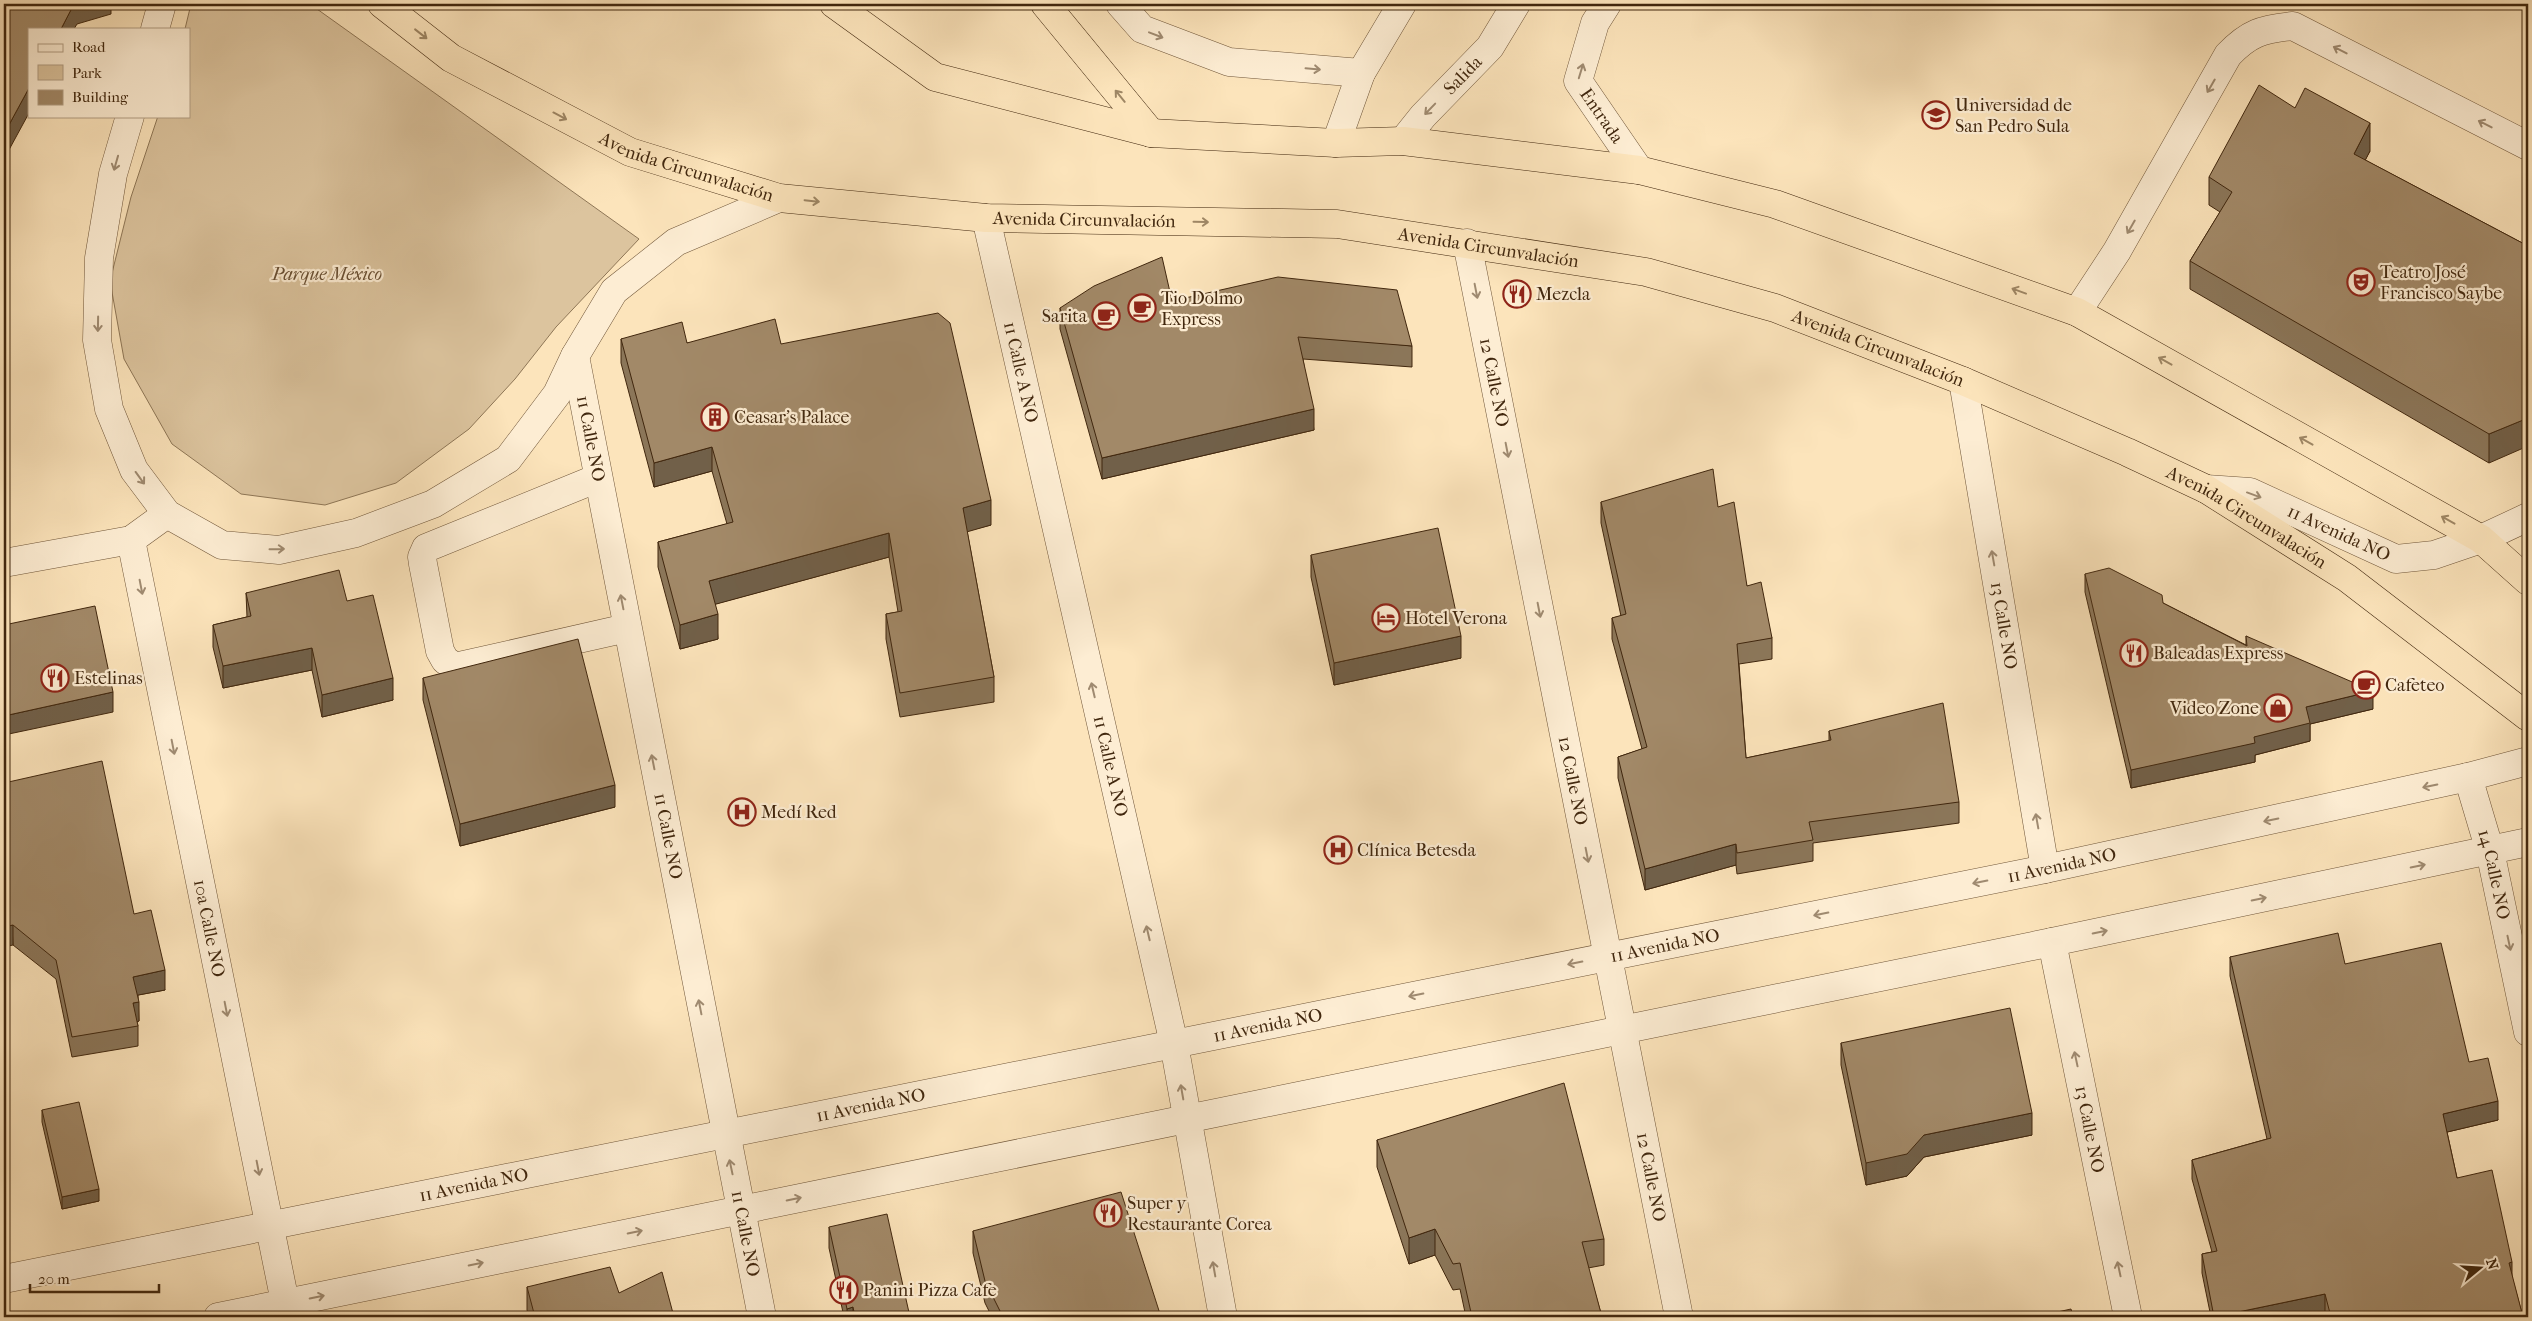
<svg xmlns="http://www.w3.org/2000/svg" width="2532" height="1321" font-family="'IM FELL French Canon',serif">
<rect width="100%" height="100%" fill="#fce4bb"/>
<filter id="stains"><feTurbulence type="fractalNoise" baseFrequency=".004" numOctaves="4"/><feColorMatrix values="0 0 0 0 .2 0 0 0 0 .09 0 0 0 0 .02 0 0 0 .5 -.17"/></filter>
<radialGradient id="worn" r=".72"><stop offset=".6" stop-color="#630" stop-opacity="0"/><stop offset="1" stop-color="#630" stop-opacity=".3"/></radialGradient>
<polygon fill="#dcc49e" stroke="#8e7656" points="191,4 310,4 639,239 556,327 515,379 469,429 396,483 325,505 241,494 172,444 124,359 110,281 131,197 158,116 189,116 189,29 185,29"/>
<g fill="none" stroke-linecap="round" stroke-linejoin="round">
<g stroke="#705639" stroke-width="29">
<g id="minor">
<polyline points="1120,4 1142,29 1229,62 1361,73"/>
<path id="s1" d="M1607 4 1595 23 1578 81 1639 170"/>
<polyline points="155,29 162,4"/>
<polyline points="130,116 113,174 99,258 97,340 109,409 134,470 167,514 222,545 279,550 356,533 433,504 508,459 557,394 575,356 614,291 676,242 779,198"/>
<path id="s2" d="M1403 141 1423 116 1490 47 1516 4"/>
<polyline points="1336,143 1361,73 1402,4"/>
<path id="s3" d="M986 218 1174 1044 1223 1317"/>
<path id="s4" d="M1467 243 1679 1317"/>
<path d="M2077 312 2117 251 2228 55C2249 33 2262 29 2293 26L2528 146"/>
<path id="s5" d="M575 356 762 1317"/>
<path id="s6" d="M1963 381 2045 869"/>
<polyline points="598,478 426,548 422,557 423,564 440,651 445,660 455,667 627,628"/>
<path id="s7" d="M2206 489 2250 492 2396 559 2434 555 2481 539 2528 517"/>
<path id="s8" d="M131 540 288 1317"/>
<polyline points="4,563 131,540 167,514"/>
<path id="s9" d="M2468 777 2490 851 2528 1032"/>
<path id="s10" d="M2052 942 2128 1317"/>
<path id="s11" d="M4 1279 2045 869 2468 777 2528 761"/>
<polyline points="218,1317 2052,942 2528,842"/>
</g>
</g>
<g stroke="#41270e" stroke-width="29">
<g id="highway">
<path id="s12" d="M382 4 451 58 630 152 779 198 986 218 1337 224 1646 272 1775 308 1963 381 2127 452 2206 489 2347 578 2528 717"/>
<polyline points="834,4 935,77 1151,133 1336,143 1403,141 1639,170 1775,204 2077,312 2481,539 2528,581"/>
<polyline points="1045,4 1151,133"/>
</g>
</g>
<use href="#minor" stroke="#fdedd3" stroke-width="28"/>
<use href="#highway" stroke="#fce4bb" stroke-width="28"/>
</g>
<g fill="#8b7659" stroke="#41270e">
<polygon points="2295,108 2370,151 2365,160 2528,246 2489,463 2190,289 2190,261 2220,212 2209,205 2209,177"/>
<polygon points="1060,308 1412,346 1412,367 1303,359 1314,430 1102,479 1060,329"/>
<polygon points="621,339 687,343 781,344 991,525 967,531 994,677 994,702 900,717 886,639 886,614 898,612 889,557 715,604 718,639 680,649 658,567 658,542 727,524 712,471 654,487 621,363"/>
<polygon points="1601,502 1718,507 1747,586 1772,638 1772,659 1739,664 1746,758 1829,741 1829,731 1959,802 1959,823 1813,843 1813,861 1737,874 1736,865 1645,890 1618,778 1618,757 1642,749 1612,639 1612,618 1621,616 1601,523"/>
<polygon points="1311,555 1461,658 1334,685 1311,577"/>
<polygon points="2085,574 2163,603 2246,645 2246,636 2373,709 2310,724 2310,741 2255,755 2255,762 2131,788 2085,592"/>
<polygon points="246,593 347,601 393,700 322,717 312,670 223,688 213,647 213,625 247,617"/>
<polygon points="423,678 615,807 460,846 423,700"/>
<polygon points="4,783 134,914 165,990 138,995 139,1021 137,1022 138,1026 138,1046 72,1057 56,979 13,945"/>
<polygon points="2230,957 2345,964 2469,1062 2498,1120 2447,1132 2457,1178 2512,1277 2523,1317 2326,1317 2325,1313 2303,1317 2211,1317 2202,1273 2202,1254 2212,1252 2192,1179 2192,1160 2267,1139 2230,976"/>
<polygon points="1841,1043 2032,1135 1924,1157 1907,1176 1866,1185 1841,1065"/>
<polygon points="42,1110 99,1201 62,1209 42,1122"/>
<polygon points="1377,1140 1604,1239 1604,1265 1588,1268 1602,1317 1466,1317 1460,1289 1453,1290 1435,1255 1409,1264 1377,1167"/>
<polygon points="829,1227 910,1317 844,1317 829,1248"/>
<polygon points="973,1231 1161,1317 992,1317 985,1303 973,1253"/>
<polygon points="527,1287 619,1293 674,1317 529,1317 527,1310"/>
</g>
<g fill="#716049" stroke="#41270e">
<polygon points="74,4 111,4 111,14 77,24 74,29 61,29"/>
<polygon points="29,88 29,113 4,159 4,134"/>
<polygon points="2370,123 2370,151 2354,182 2354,154"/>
<polygon points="1314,409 1314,430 1102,479 1102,458"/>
<polygon points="2528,418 2528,446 2489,463 2489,434"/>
<polygon points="712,447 712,471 654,487 654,463"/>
<polygon points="991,500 991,525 963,533 963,508"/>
<polygon points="889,533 889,557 709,606 709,581"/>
<polygon points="718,614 718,639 680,649 680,625"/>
<polygon points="1461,636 1461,658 1334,685 1334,663"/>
<polygon points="312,648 312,670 223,688 223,666"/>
<polygon points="393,678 393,700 322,717 322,695"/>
<polygon points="2373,691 2373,709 2310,724 2310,741 2255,755 2255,762 2131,788 2131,770 2254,737 2306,707"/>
<polygon points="113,692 113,712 4,735 4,716"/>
<polygon points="615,785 615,807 460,846 460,824"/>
<polygon points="1736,844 1736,865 1645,890 1645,869"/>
<polygon points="13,925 13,945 4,947 4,927"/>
<polygon points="165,970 165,990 133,996 133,977"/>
<polygon points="139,1002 139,1021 133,1023 133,1003"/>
<polygon points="2498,1101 2498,1120 2443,1133 2443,1114"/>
<polygon points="2032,1113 2032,1135 1924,1157 1907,1176 1866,1185 1866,1163 1924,1135"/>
<polygon points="99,1189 99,1201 62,1209 62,1197"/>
<polygon points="1435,1229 1435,1255 1409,1264 1409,1238"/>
<polygon points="2512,1262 2512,1281 2509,1263"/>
<polygon points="2325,1294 2325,1313 2303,1317 2214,1317"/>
<polygon points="853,1307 853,1317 847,1317 847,1309"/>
</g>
<g fill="#a28968" stroke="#41270e">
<polygon points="4,4 74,4 61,29 29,29 29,88 4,134"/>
<polygon points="2259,85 2295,108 2305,88 2370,123 2354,154 2528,246 2528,418 2489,434 2190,261 2232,192 2209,177"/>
<polygon points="1162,257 1172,301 1278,277 1397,290 1412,346 1298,337 1314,409 1102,458 1060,308 1094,286"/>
<polygon points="938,313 950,323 991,500 963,508 994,677 900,693 886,614 902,611 889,533 709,581 718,614 680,625 658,542 733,522 712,447 654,463 621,339 682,322 687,343 775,319 781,344"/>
<polygon points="1713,469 1718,507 1734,502 1747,586 1761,582 1772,638 1737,644 1746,758 1831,740 1829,731 1943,703 1959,802 1809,822 1813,840 1737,853 1736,844 1645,869 1618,757 1647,747 1612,618 1626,614 1601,502"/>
<polygon points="1438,528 1461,636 1334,663 1311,555"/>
<polygon points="2109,568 2162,595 2163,603 2247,646 2246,636 2373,691 2306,707 2310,723 2254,737 2255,743 2131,770 2085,574"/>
<polygon points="339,570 347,601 373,595 393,678 322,695 312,648 223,666 213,625 251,616 246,593"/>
<polygon points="95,606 113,692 4,716 4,625"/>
<polygon points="578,639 615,785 460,824 423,678"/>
<polygon points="102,761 134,914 151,910 165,970 133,977 139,1002 133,1003 138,1026 72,1037 56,960 13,925 4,927 4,783"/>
<polygon points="2338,933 2345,964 2441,943 2469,1062 2488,1058 2498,1101 2443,1114 2457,1178 2492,1170 2512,1262 2509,1263 2523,1317 2331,1317 2325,1294 2214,1317 2202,1254 2217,1251 2192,1160 2271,1138 2230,957"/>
<polygon points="2010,1008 2032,1113 1924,1135 1907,1154 1866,1163 1841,1043"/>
<polygon points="1564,1083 1604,1239 1582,1242 1602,1317 1472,1317 1460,1263 1453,1264 1435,1229 1409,1238 1377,1140"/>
<polygon points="79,1102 99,1189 62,1197 42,1110"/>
<polygon points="1121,1192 1161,1317 1003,1317 985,1281 973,1231"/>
<polygon points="887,1214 910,1317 855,1317 853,1307 847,1309 829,1227"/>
<polygon points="610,1267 619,1293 662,1272 674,1317 535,1317 527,1287"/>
<polygon points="2071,1309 2073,1317 2035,1317"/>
</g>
<defs><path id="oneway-shaft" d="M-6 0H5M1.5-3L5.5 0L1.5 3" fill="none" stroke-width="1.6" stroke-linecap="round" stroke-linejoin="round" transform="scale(1.25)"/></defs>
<g stroke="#9e8664">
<use href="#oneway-shaft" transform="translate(421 34) rotate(38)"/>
<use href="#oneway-shaft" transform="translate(1120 96) rotate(-129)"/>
<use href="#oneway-shaft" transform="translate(560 116) rotate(28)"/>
<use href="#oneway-shaft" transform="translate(812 201) rotate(6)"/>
<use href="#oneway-shaft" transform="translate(1201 222) rotate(1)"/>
<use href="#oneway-shaft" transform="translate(2019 291) rotate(-160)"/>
<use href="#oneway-shaft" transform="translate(2165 361) rotate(-151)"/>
<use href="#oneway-shaft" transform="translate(2306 441) rotate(-151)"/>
<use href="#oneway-shaft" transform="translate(2448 520) rotate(-151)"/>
</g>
<g stroke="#9f8a70">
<use href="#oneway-shaft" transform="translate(1156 35) rotate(21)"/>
<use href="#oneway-shaft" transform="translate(2340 50) rotate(-153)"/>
<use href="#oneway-shaft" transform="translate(1313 69) rotate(5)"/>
<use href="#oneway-shaft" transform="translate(1581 71) rotate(-73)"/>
<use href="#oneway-shaft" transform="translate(2211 86) rotate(120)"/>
<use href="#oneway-shaft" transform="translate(1430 109) rotate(134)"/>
<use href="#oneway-shaft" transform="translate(2485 124) rotate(-153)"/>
<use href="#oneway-shaft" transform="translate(116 163) rotate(106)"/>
<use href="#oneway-shaft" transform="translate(2131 227) rotate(120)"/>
<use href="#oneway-shaft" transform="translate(1476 291) rotate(79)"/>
<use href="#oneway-shaft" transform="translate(98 324) rotate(91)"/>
<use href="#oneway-shaft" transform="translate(1507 450) rotate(79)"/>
<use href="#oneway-shaft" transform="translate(140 478) rotate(54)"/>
<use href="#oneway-shaft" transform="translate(2254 495) rotate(20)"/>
<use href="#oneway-shaft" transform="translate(277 549) rotate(-1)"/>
<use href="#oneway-shaft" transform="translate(1993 558) rotate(-100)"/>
<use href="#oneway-shaft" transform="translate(141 587) rotate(79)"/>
<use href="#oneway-shaft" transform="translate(622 602) rotate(-101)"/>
<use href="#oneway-shaft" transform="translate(1539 610) rotate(79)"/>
<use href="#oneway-shaft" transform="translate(1093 690) rotate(-103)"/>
<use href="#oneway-shaft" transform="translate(173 747) rotate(79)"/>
<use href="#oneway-shaft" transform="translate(653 762) rotate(-101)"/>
<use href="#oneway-shaft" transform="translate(2430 786) rotate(168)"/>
<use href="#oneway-shaft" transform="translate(2271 820) rotate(168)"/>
<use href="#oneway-shaft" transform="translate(2037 821) rotate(-100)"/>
<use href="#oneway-shaft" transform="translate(1587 855) rotate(79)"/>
<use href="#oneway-shaft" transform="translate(2418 866) rotate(-12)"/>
<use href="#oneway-shaft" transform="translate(1980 882) rotate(169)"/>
<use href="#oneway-shaft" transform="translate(2259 899) rotate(-12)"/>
<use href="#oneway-shaft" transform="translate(1821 914) rotate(169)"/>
<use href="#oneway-shaft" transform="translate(2100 932) rotate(-12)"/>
<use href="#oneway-shaft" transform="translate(1148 933) rotate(-103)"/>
<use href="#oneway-shaft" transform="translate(2509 943) rotate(78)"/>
<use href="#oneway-shaft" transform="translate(1575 963) rotate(169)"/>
<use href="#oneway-shaft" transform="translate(1416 995) rotate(169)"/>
<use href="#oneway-shaft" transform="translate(700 1007) rotate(-101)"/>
<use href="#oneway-shaft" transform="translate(226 1009) rotate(79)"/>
<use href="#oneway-shaft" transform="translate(2076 1059) rotate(-102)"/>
<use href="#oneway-shaft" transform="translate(1182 1092) rotate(-100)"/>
<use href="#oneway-shaft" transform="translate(731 1167) rotate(-102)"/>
<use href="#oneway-shaft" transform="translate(258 1168) rotate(79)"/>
<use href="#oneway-shaft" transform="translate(794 1199) rotate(-12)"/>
<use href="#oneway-shaft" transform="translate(635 1232) rotate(-12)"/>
<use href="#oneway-shaft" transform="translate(476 1264) rotate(-12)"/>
<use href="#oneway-shaft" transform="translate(1214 1269) rotate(-100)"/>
<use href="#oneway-shaft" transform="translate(2119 1269) rotate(-102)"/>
<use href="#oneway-shaft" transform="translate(317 1297) rotate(-12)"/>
</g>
<defs>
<g id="university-ring" transform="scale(1.4375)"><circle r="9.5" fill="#fdedd3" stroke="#8f2418" stroke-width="1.5"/><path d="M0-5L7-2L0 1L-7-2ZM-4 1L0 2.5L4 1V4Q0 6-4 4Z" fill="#8f2418"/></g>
<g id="theatre-ring" transform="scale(1.4375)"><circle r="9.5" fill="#fdedd3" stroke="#8f2418" stroke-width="1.5"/><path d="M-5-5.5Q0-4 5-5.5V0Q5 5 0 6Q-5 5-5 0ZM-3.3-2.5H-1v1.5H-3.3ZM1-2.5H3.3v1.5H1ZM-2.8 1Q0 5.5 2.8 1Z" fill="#8f2418"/></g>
<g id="restaurant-ring" transform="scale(1.4375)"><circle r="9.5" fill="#fdedd3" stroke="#8f2418" stroke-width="1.5"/><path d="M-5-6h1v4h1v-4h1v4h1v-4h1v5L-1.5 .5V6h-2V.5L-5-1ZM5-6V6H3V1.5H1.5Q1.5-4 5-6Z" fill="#8f2418"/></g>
<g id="cafe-ring" transform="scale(1.4375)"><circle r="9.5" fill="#fdedd3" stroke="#8f2418" stroke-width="1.5"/><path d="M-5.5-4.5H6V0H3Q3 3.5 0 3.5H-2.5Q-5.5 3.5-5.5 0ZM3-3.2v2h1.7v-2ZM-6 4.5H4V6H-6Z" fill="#8f2418"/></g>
<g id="building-ring" transform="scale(1.4375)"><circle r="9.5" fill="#fdedd3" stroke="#8f2418" stroke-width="1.5"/><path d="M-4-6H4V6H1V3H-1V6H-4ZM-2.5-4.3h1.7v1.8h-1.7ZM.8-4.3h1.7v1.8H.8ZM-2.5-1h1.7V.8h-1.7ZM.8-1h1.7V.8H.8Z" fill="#8f2418"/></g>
<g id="hotel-ring" transform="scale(1.4375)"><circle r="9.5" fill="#fdedd3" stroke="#8f2418" stroke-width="1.5"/><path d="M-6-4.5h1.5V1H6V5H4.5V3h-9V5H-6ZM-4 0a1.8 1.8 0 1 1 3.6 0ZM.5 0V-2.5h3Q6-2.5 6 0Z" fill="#8f2418"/></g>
<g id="shop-ring" transform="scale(1.4375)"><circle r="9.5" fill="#fdedd3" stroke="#8f2418" stroke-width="1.5"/><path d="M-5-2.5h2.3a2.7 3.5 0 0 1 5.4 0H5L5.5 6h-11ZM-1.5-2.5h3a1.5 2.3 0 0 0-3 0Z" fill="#8f2418"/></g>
<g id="hospital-ring" transform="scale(1.4375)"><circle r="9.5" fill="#fdedd3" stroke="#8f2418" stroke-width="1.5"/><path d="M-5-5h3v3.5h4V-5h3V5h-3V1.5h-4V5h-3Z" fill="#8f2418"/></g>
</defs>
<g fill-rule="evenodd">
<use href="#university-ring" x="1936" y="115"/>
<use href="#theatre-ring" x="2361" y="282"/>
<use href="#restaurant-ring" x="1517" y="294"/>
<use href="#cafe-ring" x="1142" y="308"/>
<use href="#cafe-ring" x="1106" y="316"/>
<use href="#building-ring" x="715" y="417"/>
<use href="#hotel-ring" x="1386" y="618"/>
<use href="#restaurant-ring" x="2134" y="653"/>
<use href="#restaurant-ring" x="55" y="678"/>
<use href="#cafe-ring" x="2366" y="685"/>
<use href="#shop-ring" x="2278" y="708"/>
<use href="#hospital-ring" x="742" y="812"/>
<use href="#hospital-ring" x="1338" y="850"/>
<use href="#restaurant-ring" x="1108" y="1213"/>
<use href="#restaurant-ring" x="844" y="1290"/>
</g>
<g text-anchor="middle" stroke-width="4.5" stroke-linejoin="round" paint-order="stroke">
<g font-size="18" fill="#41270e" stroke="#fdedd3">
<text dy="6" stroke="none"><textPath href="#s2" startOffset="89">Salida</textPath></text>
<text dy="6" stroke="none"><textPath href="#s1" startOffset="125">Entrada</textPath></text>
<text dy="6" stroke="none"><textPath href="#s12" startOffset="348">Avenida Circunvalación</textPath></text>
<text dy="6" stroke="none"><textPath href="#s12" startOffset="752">Avenida Circunvalación</textPath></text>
<text dy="6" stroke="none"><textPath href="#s12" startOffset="1158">Avenida Circunvalación</textPath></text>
<text dy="6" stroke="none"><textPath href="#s12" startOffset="1562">Avenida Circunvalación</textPath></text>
<text dy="6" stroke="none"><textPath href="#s3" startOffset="158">11 Calle A NO</textPath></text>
<text dy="6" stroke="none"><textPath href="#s4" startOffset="142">12 Calle NO</textPath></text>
<text dy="6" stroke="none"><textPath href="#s5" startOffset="84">11 Calle NO</textPath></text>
<text dy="6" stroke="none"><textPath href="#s12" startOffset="1968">Avenida Circunvalación</textPath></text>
<text dy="6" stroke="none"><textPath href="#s7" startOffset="142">11 Avenida NO</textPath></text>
<text dy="6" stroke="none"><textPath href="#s6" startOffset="248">13 Calle NO</textPath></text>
<text dy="6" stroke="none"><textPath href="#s3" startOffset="562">11 Calle A NO</textPath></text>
<text dy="6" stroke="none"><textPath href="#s4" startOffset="548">12 Calle NO</textPath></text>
<text dy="6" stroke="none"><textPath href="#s5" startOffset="489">11 Calle NO</textPath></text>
<text dy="6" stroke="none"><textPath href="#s11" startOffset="2099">11 Avenida NO</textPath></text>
<text dy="6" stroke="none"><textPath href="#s9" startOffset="101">14 Calle NO</textPath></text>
<text dy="6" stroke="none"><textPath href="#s8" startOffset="396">10a Calle NO</textPath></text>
<text dy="6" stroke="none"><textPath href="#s11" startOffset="1694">11 Avenida NO</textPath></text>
<text dy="6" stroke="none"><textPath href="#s11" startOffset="1289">11 Avenida NO</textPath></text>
<text dy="6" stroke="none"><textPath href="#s11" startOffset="884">11 Avenida NO</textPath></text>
<text dy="6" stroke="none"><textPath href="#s10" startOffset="191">13 Calle NO</textPath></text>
<text dy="6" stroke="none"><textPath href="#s4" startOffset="952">12 Calle NO</textPath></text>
<text dy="6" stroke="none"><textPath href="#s11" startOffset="479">11 Avenida NO</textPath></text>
<text dy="6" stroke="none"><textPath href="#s5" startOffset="894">11 Calle NO</textPath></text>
</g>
<g font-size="18" fill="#41270e" stroke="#fdedd3" text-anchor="start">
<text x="1955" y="111">Universidad de<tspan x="1955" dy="21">San Pedro Sula</tspan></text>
<text x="2380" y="278">Teatro José<tspan x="2380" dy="21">Francisco Saybe</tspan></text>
<text x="1536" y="300">Mezcla</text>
<text x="1161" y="304">Tio Dolmo<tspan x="1161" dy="21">Express</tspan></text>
<text x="1087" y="322" text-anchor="end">Sarita</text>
<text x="734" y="423">Ceasar's Palace</text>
<text x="1405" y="624">Hotel Verona</text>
<text x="2153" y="659">Baleadas Express</text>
<text x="74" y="684">Estelinas</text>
<text x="2385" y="691">Cafeteo</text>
<text x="2259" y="714" text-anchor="end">Video Zone</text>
<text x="761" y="818">Medí Red</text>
<text x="1357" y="856">Clínica Betesda</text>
<text x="1127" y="1209">Super y<tspan x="1127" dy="21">Restaurante Corea</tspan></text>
<text x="863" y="1296">Panini Pizza Cafe</text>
</g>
<g font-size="18" font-style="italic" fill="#684e32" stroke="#fdedd3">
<text x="327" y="280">Parque México</text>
</g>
</g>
<rect width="2532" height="1321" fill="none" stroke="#fce4bb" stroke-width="20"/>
<rect x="5" y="5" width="2522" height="1311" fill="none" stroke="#41270e" stroke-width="2.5"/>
<rect x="10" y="10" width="2512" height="1301" fill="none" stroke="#41270e"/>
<rect x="28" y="28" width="162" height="90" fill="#fdedd3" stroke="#b29e84"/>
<rect x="38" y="44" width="25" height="8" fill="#fdedd3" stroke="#b29e84"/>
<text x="72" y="52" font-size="15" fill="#41270e">Road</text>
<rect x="38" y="65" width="25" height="15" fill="#dcc49e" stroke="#b29e84"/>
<text x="72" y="78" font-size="15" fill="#41270e">Park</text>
<rect x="38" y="90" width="25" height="15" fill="#a28968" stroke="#b29e84"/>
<text x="72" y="102" font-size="15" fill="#41270e">Building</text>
<g transform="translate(2480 1268) rotate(72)" stroke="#fdedd3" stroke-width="4" paint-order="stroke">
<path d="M0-4L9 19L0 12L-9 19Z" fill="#41270e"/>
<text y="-8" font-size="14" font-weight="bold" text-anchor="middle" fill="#41270e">N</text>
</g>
<path d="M30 1284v8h129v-8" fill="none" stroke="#41270e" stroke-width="2.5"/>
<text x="38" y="1284" font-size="15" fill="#41270e" stroke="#fdedd3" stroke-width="4" paint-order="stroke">20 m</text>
<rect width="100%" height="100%" filter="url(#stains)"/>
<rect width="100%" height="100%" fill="url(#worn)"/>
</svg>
